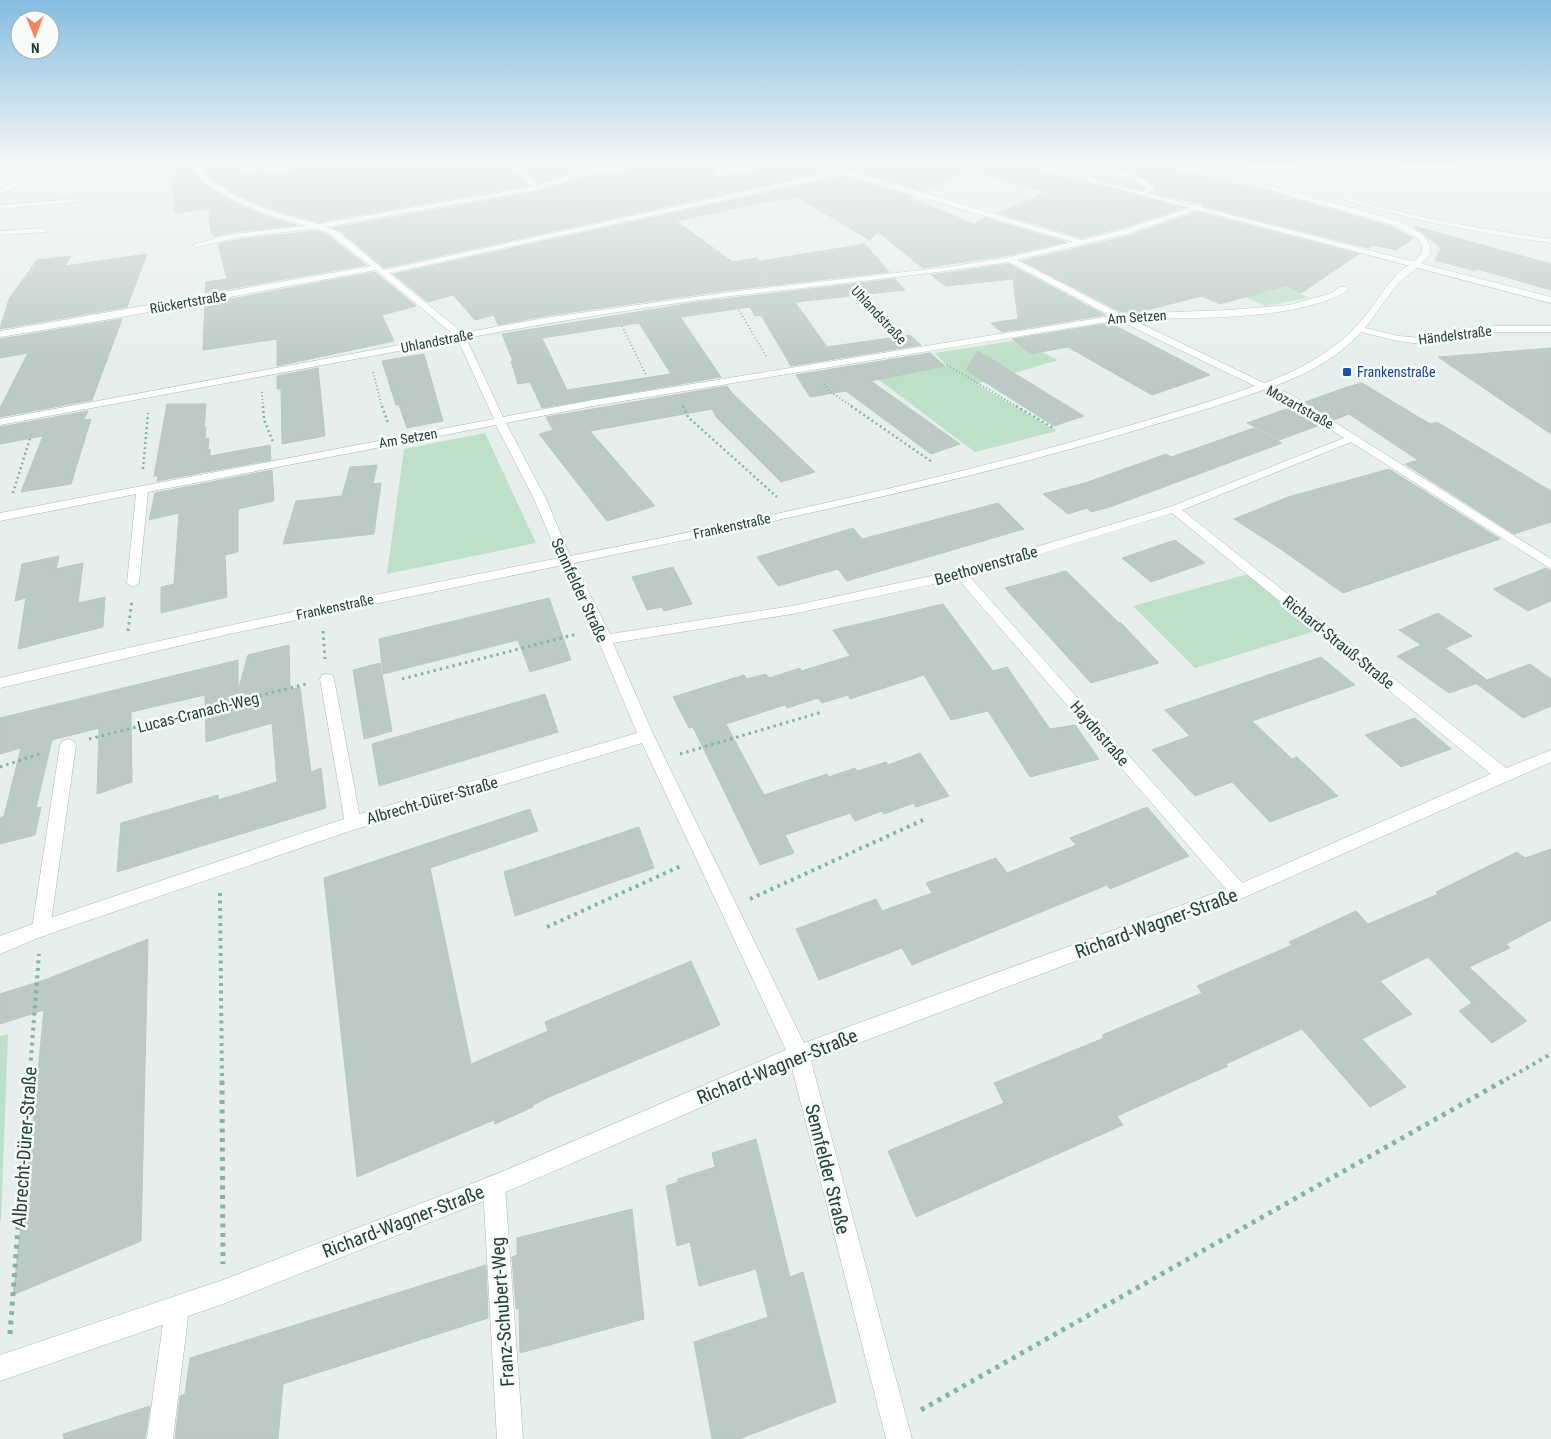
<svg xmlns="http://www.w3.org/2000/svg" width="1551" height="1439" font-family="'Roboto Condensed',sans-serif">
<rect width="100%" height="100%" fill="#e6efeb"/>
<g fill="#bfe0c8">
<path d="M1386 163H1445L1417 167C1432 167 1446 167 1461 166 1476 166 1512 156 1522 170L1514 172 1340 175 1277 173 1262 166 1391 168Z"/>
<polygon points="1246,273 1293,290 1309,298 1265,306 1205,279"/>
<polygon points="1013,341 1030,354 1042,352 1058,360 977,384 1057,431 975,452 878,379 947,366 935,353"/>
<polygon points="485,433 536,543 387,574 404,449"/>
<polygon points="1248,574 1315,631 1195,668 1133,606"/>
<polygon points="8,1034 1,1221 0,1221 0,1036"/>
</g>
<g fill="#bbcac4" stroke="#b8c9c2" fill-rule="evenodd">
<polygon points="204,163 236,163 242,172 265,169 267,174 337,164 338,168 386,163 508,163 529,185 318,222 275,210 236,194 213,180 196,164"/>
<polygon points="518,163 584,163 588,169 538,183"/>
<polygon points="657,163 714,163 715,177 803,163 813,163 830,171 384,268 340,231 333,228 536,192 579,178 655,165"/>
<polygon points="828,163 1018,163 1020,165 1184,208 1121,228 1082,238 998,213 1047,192 971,171 923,191"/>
<polygon points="1035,163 1131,163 1147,167 1152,164 1243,186 1247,185 1392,227 1413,238 1396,250 1373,245 1368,248 1203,206 1200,203 1152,193 1156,189 1150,182 1128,172 1096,169 1078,174"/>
<polygon points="186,165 206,185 230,201 268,217 296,225 226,233 214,237 210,228 209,209 175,213 170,167"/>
<polygon points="843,176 911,196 908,197 974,224 986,218 1066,242 1010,255 923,268 878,232 870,240 797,197 782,201 779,199 676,221 733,262 757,258 760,261 865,244 889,272 730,290 544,316 498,325 494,315 475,320 453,295 428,302 393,274"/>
<polygon points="1106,176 1132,181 1144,189 1142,190 1092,177"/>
<polygon points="1197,212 1359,254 1301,293 1285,286 1220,304 1202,296 1143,311 1121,312 1022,261 1128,236"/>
<polygon points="1414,226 1551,264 1551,290 1478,269 1475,271 1435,260 1441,248"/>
<polygon points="316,231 326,234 366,265 205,293 206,282 227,279 218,244 241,239"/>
<polygon points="147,254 127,307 0,329 9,299 37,260 71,256 65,266"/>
<polygon points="1009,264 1105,315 1002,332 991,323 1018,319 1013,279 946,286 931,275"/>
<polygon points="375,272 416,306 382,315 394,341 277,366 277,339 203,350 205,304"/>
<path d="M895 279 905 290 795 302 827 347 910 335 921 345 791 366 761 315 755 316 750 307 680 317 721 377 542 408 530 382 518 384 511 361H513L502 334 698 302ZM639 323 671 374 567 390 542 338Z"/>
<polygon points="122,319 92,400 0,417 0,408 28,353 0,358 0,339"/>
<polygon points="1110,323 1210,375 1152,395 1068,347 1030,354 1012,339"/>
<polygon points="1551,348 1551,434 1438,357"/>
<polygon points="978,351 1084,416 1054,426 966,370"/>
<polygon points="930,353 945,366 871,381 960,444 931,454 846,391 810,397 796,375"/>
<polygon points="424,354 443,421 407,428 399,405 396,405 382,361"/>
<polygon points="318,368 325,436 282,444 281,389 277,389 277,376"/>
<polygon points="1362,383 1430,424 1437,422 1551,491 1551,522 1514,534 1405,464 1418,460 1349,414 1334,420 1305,402 1347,387"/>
<polygon points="727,386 732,393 815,472 781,482 716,417 712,409 590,431 655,506 607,521 539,434 553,430 546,417"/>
<polygon points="167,404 206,404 204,428 206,427 205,439 209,438 208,450 210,449 210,456 270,445 271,460 157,481 158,476 154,476"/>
<polygon points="1292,407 1320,425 1279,440 1247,423"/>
<polygon points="88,411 84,420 91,419 71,484 21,492 43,436 0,444 0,427"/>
<polygon points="1254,428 1282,443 1110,507 1091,512 1087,508 1068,514 1043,494 1085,483 1166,454 1171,457"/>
<polygon points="377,465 373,484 381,483 374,534 283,544 296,501 342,496 350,467"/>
<polygon points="1389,469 1500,539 1343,593 1282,550 1234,519 1288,497"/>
<polygon points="272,470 274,501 238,509 238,552 225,555 227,597 161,613 161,587 174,584 179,513 149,520 155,493"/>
<polygon points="998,503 1024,529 847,581 838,569 778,586 757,557 853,528 862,539"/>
<polygon points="1175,540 1205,563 1151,582 1122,558"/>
<polygon points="59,556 56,569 83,563 78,603 105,597 103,627 18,649 26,598 15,601 22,564"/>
<polygon points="673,567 692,604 664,611 662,607 647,610 632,577"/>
<polygon points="1546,568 1551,571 1551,601 1528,611 1493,589"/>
<polygon points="1066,571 1119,623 1120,622 1159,663 1091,683 1005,588"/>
<polygon points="549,598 571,660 530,672 518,640 383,674 379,639"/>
<polygon points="943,604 993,671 1007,667 1050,729 1075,725 1099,759 1030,777 988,711 951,720 924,675 850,699 848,695 822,703 818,698 787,708 785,705 726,724 764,795 827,774 829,777 855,768 857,771 886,762 888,765 920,753 949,796 916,807 914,803 884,814 882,811 855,821 850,813 785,835 794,853 760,865 693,727 689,728 673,697 744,675 747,679 766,674 769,678 800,668 801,671 850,656 833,630"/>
<polygon points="1438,613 1472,636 1445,648 1487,680 1530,664 1551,679 1551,706 1523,718 1477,684 1481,682 1449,693 1397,656 1421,645 1399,630"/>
<polygon points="289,645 290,690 300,687 311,772 321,768 326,808 117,872 121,823 218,795 218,800 277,782 272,723 206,742 205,695 131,712 132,782 97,794 99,728 52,740 36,808 41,807 35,835 0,844 0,818 4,816 21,748 0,754 0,718 238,660 238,690 248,655"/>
<polygon points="1321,657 1355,685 1252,721 1292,759 1297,757 1338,796 1270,822 1232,782 1195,796 1152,750 1190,736 1165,710"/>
<polygon points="380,663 392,731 364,739 353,670"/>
<polygon points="545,694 558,732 379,786 372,744"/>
<polygon points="1415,718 1451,749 1401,767 1365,735"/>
<polygon points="1147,807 1189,856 1110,889 1107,885 912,965 902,948 819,980 796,929 876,899 882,911 932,893 926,883 996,858 1007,873 1076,845 1070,838"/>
<polygon points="530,809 538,831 430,868 471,1064 548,1031 545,1022 691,961 720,1025 549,1097 533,1105 533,1107 495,1124 494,1120 357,1177 324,878"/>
<polygon points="639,827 654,868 515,916 504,872"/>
<polygon points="1551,849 1551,920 1506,944 1510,948 1469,967 1527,1021 1492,1043 1459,1011 1472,1003 1428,957 1380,981 1412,1014 1362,1039 1406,1087 1370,1107 1302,1029 1226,1064 1228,1066 1117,1116 1123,1125 916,1217 888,1151 1004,1103 994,1083 1104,1038 1102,1035 1202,993 1197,986 1292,945 1289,942 1356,911 1368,924 1438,894 1436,892 1517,852 1525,858"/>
<polygon points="148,939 141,1241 13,1295 33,1121 44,1010 0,1024 0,994 47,979"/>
<polygon points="756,1139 790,1277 803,1272 836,1402 739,1439 712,1439 694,1342 768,1317 756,1269 699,1286 690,1242 677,1246 666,1186 678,1182 678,1179 715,1167 712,1153"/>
<polygon points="632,1209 644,1319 520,1353 519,1308 516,1309 512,1257 517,1255 517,1238"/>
<polygon points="486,1265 488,1318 283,1384 278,1439 175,1439 180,1396 185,1394 190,1358"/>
<polygon points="150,1406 145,1439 64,1439 63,1434"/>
</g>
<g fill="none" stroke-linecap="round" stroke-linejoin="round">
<g stroke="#a8b8b2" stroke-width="1">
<g id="service">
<polygon points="107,163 122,163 127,182 122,181 116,164 41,178 0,193 0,188 40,175"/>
<polygon points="510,163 516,163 539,187 539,189 535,189"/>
<polygon points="586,163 592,163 597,172 593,172"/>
<polygon points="1160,163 1170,163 1245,179 1399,221 1425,236 1430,247 1430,254 1418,267 1412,267 1412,263 1422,253 1422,247 1419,239 1393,225 1242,182"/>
<polygon points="1245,163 1255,163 1265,166 1262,168"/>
<path d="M1096 171C1116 171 1140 172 1154 189L1144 195 1141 193 1147 189C1131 172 1100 172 1079 178L1076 176Z"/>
<polygon points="76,199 79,201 78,202 0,209 0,205"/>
<polygon points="319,224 323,226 322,228 241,237 196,247 192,245 226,235"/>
<polygon points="327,674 332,675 334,679 361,823 359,828 353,830 347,828 345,823 320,679 322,675"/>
<polygon points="68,739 73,741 76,745 50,929 47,935 41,937 35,935 32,929 60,745 63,741"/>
<polygon points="494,1175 502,1178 505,1186 523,1439 497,1439 483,1186 486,1178"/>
<polygon points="177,1297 186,1300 189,1309 173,1439 147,1439 165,1309 168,1300"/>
</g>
</g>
<g stroke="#a8b8b2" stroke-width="1">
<g id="minor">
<path d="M187 163H193L212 181 235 196 274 212 318 224 535 186 578 172 642 163H655L579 176 536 190 326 227 339 232 384 270 836 172 815 163H823L1082 240 1122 230 1199 205 1201 206V208L1127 234 1017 260 1121 314 1229 310 1289 305 1329 294 1341 287H1347V291C1294 322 1192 317 1131 319L1264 383C1307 367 1342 347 1370 310 1379 298 1401 261 1418 263V267L1398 283 1365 328 1398 336 1421 338 1437 337 1493 326H1551V332H1493L1437 343 1421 344 1398 341 1361 332C1337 359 1306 374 1272 387L1290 394 1551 559V569L1351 442 1182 510 1506 768 1551 750V762L1245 897 811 1061 912 1439H886L792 1068 494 1197 223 1304 0 1381V1355L223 1280 492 1176 786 1050 642 743 353 830 43 936 0 954V936L41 921 353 816 637 733 593 628 563 565 229 634 0 688V678C185 633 372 595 559 558L534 499 496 425 148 492 139 583 133 587 127 583 136 494 0 521V513L494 419 458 340 0 425V419L454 335 376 270 111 319 0 337V331L371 266 327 232 269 215 231 199 207 184ZM843 174 1073 242 1010 257 948 267 730 292 544 318 463 333 389 273ZM1009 262 1111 316 593 400 503 417 466 338C554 322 643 307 731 296 824 285 917 276 1009 262ZM1118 320 1255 386C1204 404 1152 419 1100 434 925 484 748 521 570 556L546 499 506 423 593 406ZM1263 390 1282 398 1344 438 1170 507 959 570 792 606 610 634 574 563C761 524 947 486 1130 432 1175 418 1220 406 1263 390ZM1172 513 1491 774 1242 883 969 576ZM958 579 1226 889 804 1043 654 736 613 643 792 614Z"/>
<polygon points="1518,163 1525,163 1543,171 1538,172"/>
<path d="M1262 164C1286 172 1309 184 1333 193 1404 217 1478 228 1551 239V243C1450 229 1353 209 1260 167L1259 166Z"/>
<polygon points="42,228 46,230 45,232 0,235 0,231"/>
</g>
</g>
<g stroke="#a8b8b2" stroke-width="1">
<g id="tertiary">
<polygon points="1020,163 1029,163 1551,297 1551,303"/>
<path d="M1173 163 1363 167 1478 163C1469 169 1441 168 1429 168 1345 172 1260 168 1176 165Z"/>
</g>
</g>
<g stroke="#86b3a5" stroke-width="2" stroke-dasharray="1 2.5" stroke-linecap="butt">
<polyline points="863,298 896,334"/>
<polyline points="739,310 766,356"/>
<polyline points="622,326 646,375"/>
<polyline points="947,365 1018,407"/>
<polyline points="373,372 382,407"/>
<polyline points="824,384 829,391 853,407"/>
<polyline points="262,392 263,407"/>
</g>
<g stroke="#86b3a5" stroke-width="2.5" stroke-dasharray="2 3" stroke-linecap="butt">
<polyline points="263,406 264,420 274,444"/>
<polyline points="382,406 388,423"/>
<polyline points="683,406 688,417 777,497"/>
<polyline points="851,406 932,462"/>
<polyline points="1016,406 1055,429"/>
<polyline points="143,469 148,413"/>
<polyline points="13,493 31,435"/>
</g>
<g stroke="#86b3a5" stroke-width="3" stroke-dasharray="2.5 4" stroke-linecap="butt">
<polyline points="128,631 132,600"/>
<polyline points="323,631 325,659"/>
<polyline points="402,679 577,634"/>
<polyline points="89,739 306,684"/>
<polyline points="680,754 822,712"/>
<polyline points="0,767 42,753"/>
</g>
<g stroke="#86b3a5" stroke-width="4" stroke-dasharray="3 4.5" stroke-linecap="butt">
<polyline points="220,893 222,1083"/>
<polyline points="750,899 923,820"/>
<polyline points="547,927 683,865"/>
<polyline points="29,1083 39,954"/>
<polyline points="1500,1083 1551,1054"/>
</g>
<g stroke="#86b3a5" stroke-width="5" stroke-dasharray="4 5.5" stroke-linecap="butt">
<polyline points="222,1081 223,1264"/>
<polyline points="10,1334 29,1081"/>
<polyline points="921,1410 1503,1081"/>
</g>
<use href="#service" fill="#fff" fill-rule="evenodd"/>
<use href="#minor" fill="#fff" fill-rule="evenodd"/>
<use href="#tertiary" fill="#fff" fill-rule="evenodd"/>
</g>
<linearGradient id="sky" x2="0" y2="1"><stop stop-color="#84bce0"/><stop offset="0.45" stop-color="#f4f8f6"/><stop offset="1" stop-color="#f4f8f6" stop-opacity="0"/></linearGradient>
<rect width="1551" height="364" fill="url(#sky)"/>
<rect fill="#1a4fb4" stroke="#f7fbf9" stroke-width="2" x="1342" y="367" width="10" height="10" rx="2.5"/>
<g text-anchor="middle" stroke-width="5" stroke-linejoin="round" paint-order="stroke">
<g font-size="14" fill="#24423a" stroke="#f7fbf9">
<text transform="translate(188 302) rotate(-10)" y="5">Rückertstraße</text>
<text transform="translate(879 315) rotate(47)" y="5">Uhlandstraße</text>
<text transform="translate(1137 317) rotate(-4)" y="5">Am Setzen</text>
<text transform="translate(1455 335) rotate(-7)" y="5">Händelstraße</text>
<text transform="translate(437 341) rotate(-11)" y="5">Uhlandstraße</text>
<text transform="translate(1300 407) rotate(29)" y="5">Mozartstraße</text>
<text transform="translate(408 438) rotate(-10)" y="5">Am Setzen</text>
<text transform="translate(732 526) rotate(-12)" y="5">Frankenstraße</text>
<text transform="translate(335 607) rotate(-12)" y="5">Frankenstraße</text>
</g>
<g font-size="14" fill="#164399" stroke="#f7fbf9" text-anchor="start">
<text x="1357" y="377">Frankenstraße</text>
</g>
<g font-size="16" fill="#24423a" stroke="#f7fbf9">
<text transform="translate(986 565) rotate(-16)" y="6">Beethovenstraße</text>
<text transform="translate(580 590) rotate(65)" y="6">Sennfelder Straße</text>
<text transform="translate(1339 642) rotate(39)" y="6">Richard-Strauß-Straße</text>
<text transform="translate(198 712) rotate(-14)" y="6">Lucas-Cranach-Weg</text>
<text transform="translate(1100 733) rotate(49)" y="6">Haydnstraße</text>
<text transform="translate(432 800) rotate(-16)" y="6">Albrecht-Dürer-Straße</text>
</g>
<g font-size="19" fill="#24423a" stroke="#f7fbf9">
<text transform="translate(1156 923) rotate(-20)" y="7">Richard-Wagner-Straße</text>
<text transform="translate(777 1066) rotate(-22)" y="7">Richard-Wagner-Straße</text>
<text transform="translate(24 1147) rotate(-86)" y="7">Albrecht-Dürer-Straße</text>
<text transform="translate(828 1169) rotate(76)" y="7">Sennfelder Straße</text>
<text transform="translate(403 1221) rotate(-21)" y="7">Richard-Wagner-Straße</text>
<text transform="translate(502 1312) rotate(-94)" y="7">Franz-Schubert-Weg</text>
</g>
</g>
<g transform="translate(35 35) rotate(179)"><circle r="24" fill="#f7fbf9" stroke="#a3b1ad"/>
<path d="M0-4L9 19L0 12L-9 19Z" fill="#f4845f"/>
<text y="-8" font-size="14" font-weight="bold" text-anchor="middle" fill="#24423a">N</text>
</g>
</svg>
